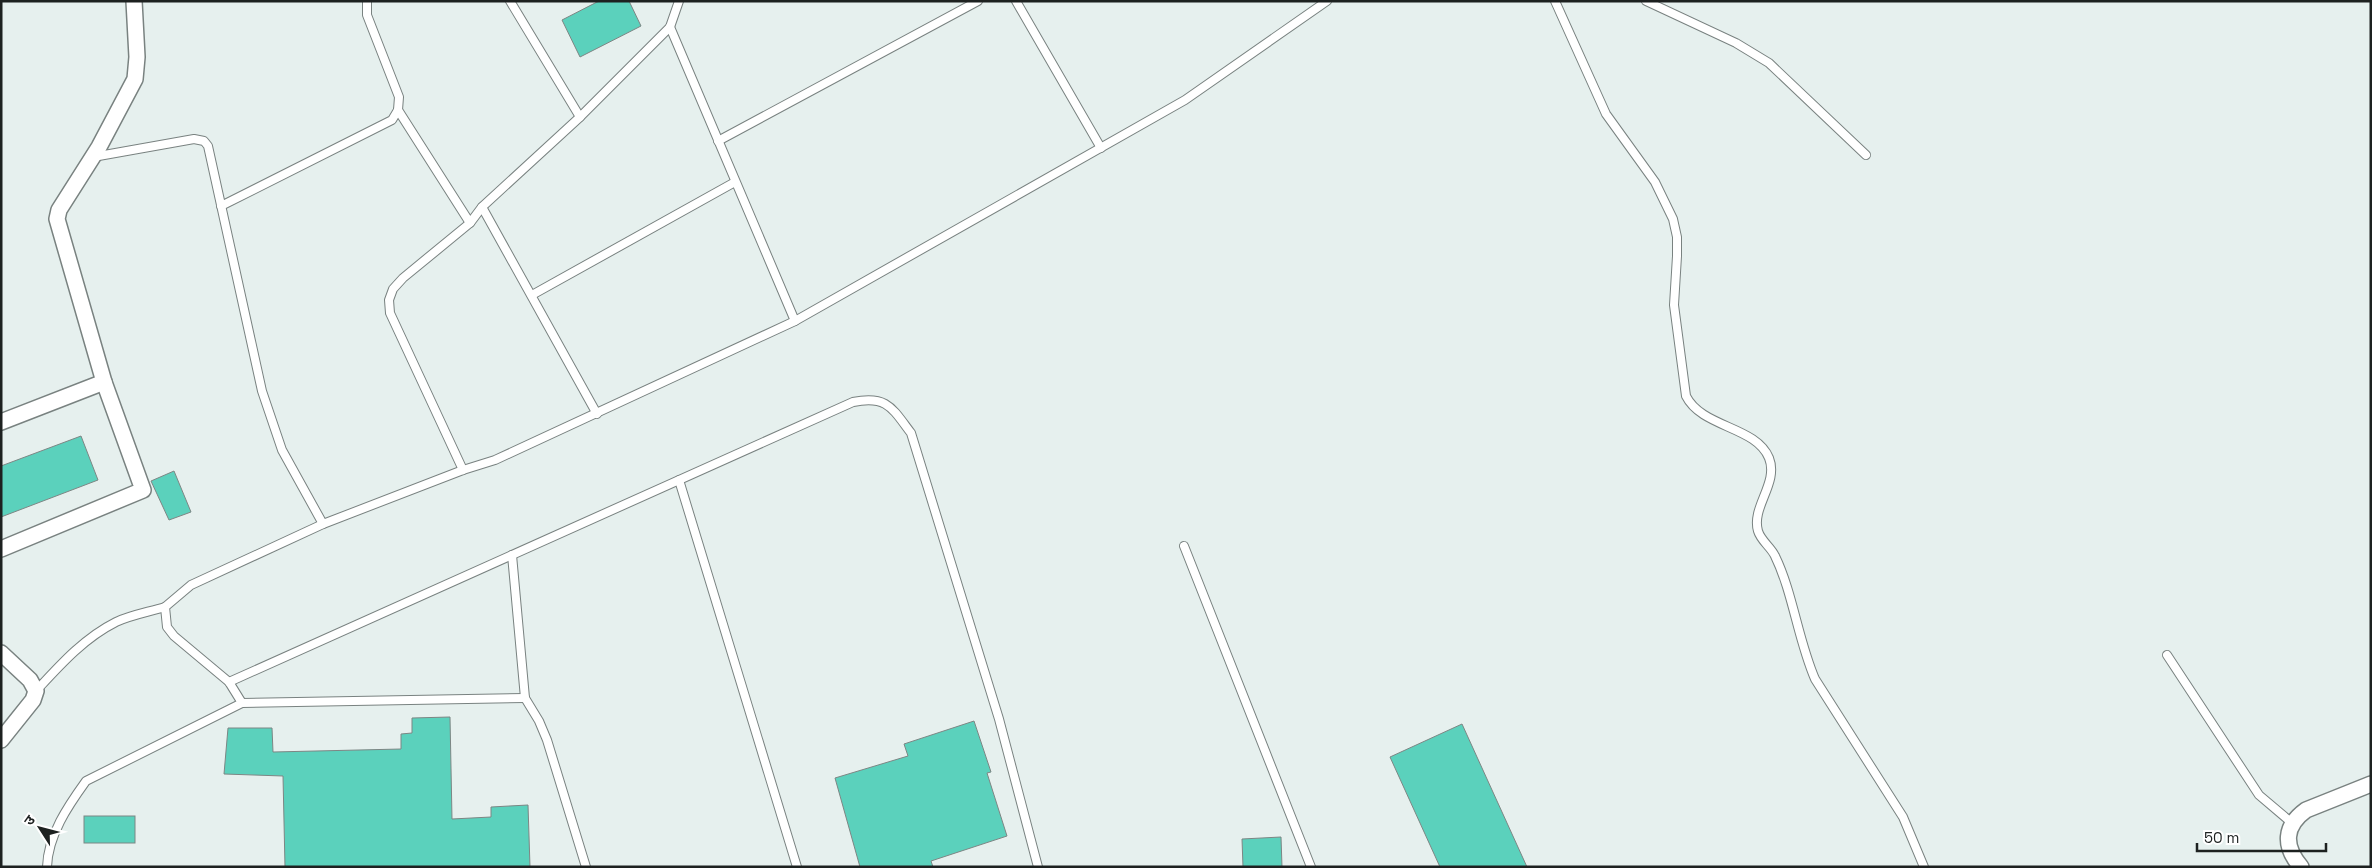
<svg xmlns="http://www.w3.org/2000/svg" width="2372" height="868" font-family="'Space Grotesk','Noto Sans Devanagari',sans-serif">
<rect width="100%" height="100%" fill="#e6f0ee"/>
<g fill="#5bd1bc" stroke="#7d8684">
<polygon points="599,1 629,1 641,26 580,57 562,20"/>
<polygon points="81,436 98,480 1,517 1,466"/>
<polygon points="174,471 191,512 169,520 151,481"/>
<polygon points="450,717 452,819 491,817 491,807 528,805 530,867 285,867 283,776 224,774 228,728 272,728 273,752 401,749 401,734 412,733 412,718"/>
<polygon points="974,721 991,772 987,773 1007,836 931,861 933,867 860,867 835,778 908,756 904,744"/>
<polygon points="1462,724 1527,867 1440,867 1390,757"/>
<rect x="84" y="816" width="51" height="27"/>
<polygon points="1281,837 1282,867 1243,867 1242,839"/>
</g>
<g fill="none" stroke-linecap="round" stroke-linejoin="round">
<g stroke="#798280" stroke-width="10">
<g id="lane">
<polyline points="510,1 580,117"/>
<polyline points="1016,1 1101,148"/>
<path d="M1555 1 1606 114 1655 182 1673 219 1677 237V256L1674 305 1686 396C1702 428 1756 426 1769 458 1779 483 1751 507 1758 531 1761 541 1771 547 1775 556 1793 593 1798 640 1815 679L1903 817 1924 867"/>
<polyline points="1646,1 1736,43 1769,63 1866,155"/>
<polyline points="670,27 795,321"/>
<polyline points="398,110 470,223"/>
<polyline points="718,141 978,1"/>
<polyline points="93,157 194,139 204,141 208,146 262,391 282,450 323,524"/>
<polyline points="221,206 392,120 398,110 399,97 367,15 367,1"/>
<polyline points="482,207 597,414"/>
<polyline points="532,295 735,182"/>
<polyline points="463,470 390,313 389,300 393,289 403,278 470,223 482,207 580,117 670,27 679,1"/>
<polyline points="679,480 797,867"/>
<polyline points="1184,546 1311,867"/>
<polyline points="512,555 525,698 539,721 547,740 586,867"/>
<polyline points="2167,655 2259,795 2292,823"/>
<path d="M229 682 853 402C887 395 892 408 911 433L999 719 1038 867"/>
<path d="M36 691C60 665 84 638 116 622 131 615 149 612 165 607"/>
<polyline points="242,703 525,698"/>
<path d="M47 867C48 835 68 806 86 781L242 703 229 682 174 636 167 627 165 607 191 585 323 524 463 470 495 460 795 321 1185 100 1327 1"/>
</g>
</g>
<g stroke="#798280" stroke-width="18">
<g id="street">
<polyline points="1,422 104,382"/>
<polyline points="1,549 143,490 104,382 57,219 59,210 99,147 135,79 137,57 134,1"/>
<polyline points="1,653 30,680 36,691 33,700 1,740"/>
<path d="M2301 867C2283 846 2284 826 2306 810L2371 784"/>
</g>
</g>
<use href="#lane" stroke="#fff" stroke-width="8"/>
<use href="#street" stroke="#fff" stroke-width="15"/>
</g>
<rect width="2372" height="868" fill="none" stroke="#1d2120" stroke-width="5"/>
<g transform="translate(40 828) rotate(306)" stroke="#ffffff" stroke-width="4" paint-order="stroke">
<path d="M0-4L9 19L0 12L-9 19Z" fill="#1d2120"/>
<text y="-8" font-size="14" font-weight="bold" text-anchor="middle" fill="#1d2120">उ</text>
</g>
<path d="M2197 843v8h129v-8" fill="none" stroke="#1d2120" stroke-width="2.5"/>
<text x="2204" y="843" font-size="15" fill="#1d2120" stroke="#ffffff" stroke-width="4" paint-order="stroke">50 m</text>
</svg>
